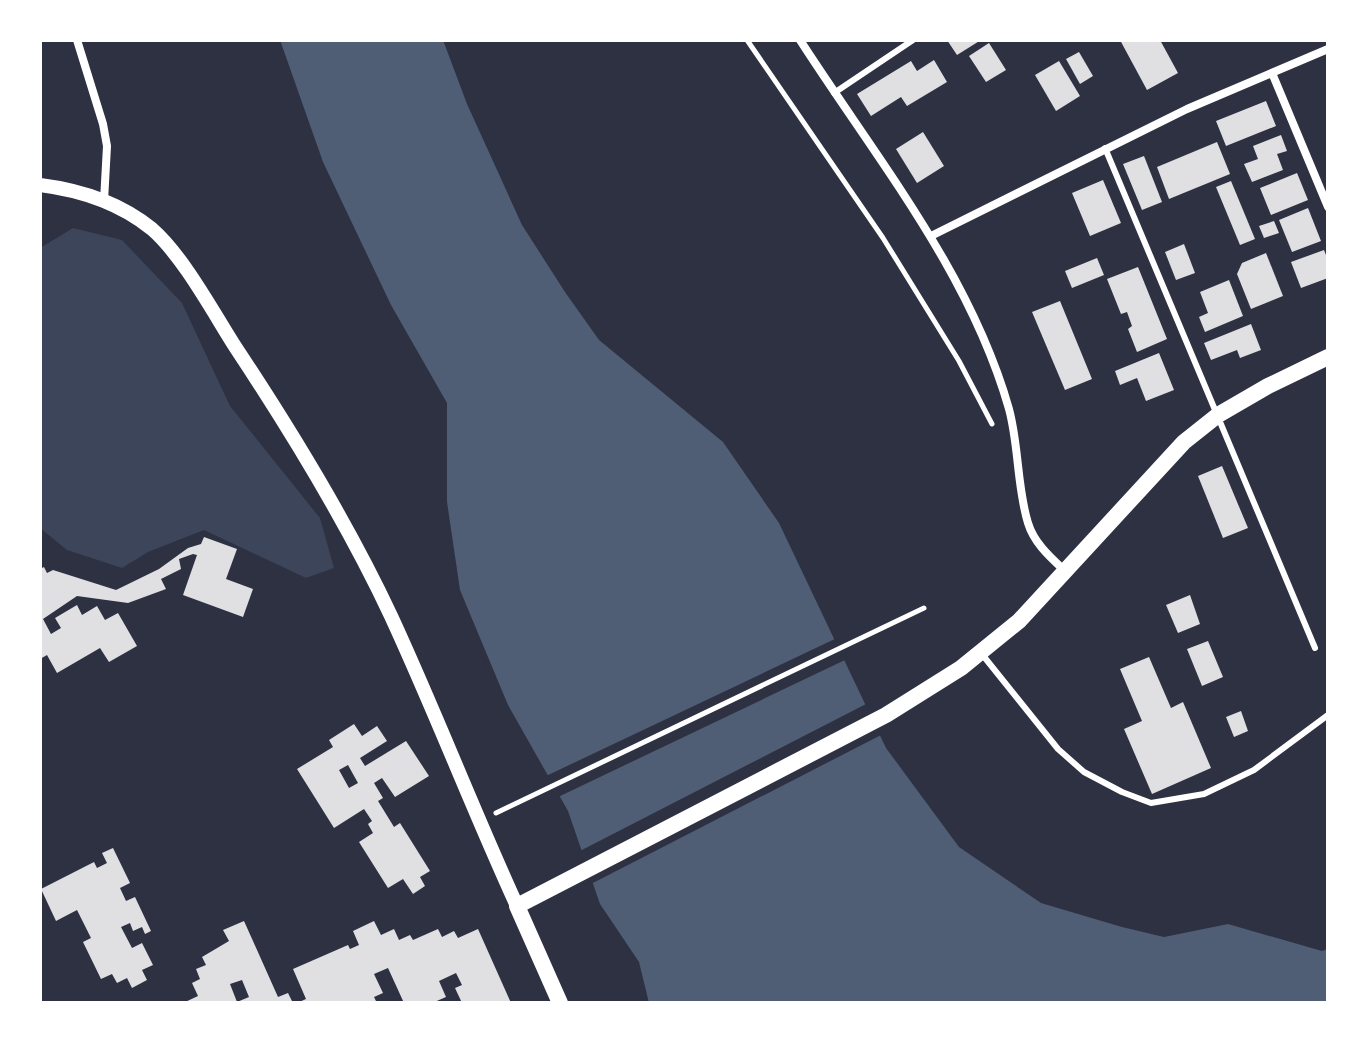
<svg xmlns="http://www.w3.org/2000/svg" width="1368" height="1043" font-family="Karla,sans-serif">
<rect width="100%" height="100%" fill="#2d3142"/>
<polygon fill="#3c4559" points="73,228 122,240 182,303 230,406 320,518 334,568 306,578 204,530 148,552 122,568 67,550 40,528 40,248"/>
<polygon fill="#4f5d75" points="280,40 443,40 467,104 522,225 565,292 599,340 723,442 779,523 886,748 959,847 1041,903 1122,927 1164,937 1228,924 1322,951 1328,949 1328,1003 649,1003 639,962 600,904 568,811 508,705 460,590 447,502 447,403 391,305 323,162"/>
<g fill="#2d3142">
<polygon points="837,638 847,659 556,798 544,777"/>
<polygon points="868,703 883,734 589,885 578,852"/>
</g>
<g fill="#e0e0e3" fill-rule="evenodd">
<polygon points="947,40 981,40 957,55"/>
<polygon points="1120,40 1160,40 1178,73 1147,90"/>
<polygon points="989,43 1006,70 986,82 969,56"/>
<polygon points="1079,52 1093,76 1080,84 1066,59"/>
<polygon points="934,60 947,82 907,106 901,97 871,116 857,94 911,61 917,71"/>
<polygon points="1059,61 1080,96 1056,111 1035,75"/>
<polygon points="1266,101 1276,126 1226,146 1216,121"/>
<polygon points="923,132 944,166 917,183 896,149"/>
<polygon points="1281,135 1287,151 1277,154 1283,170 1252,182 1244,164 1258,159 1253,146"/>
<polygon points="1217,142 1230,174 1169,199 1157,167"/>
<polygon points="1144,156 1162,202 1142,210 1123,164"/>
<polygon points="1297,173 1308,200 1271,215 1260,188"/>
<polygon points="1103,180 1121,223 1090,236 1072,193"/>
<polygon points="1231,181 1255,239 1240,245 1216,187"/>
<polygon points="1308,208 1321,241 1292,252 1279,220"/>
<polygon points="1274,221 1279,233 1264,238 1259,226"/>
<polygon points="1184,244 1195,273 1176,280 1165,252"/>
<polygon points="1324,250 1328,260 1328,278 1301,288 1291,262"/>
<polygon points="1266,253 1283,296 1251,309 1237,274 1242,263"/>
<polygon points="1097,258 1104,275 1072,288 1065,271"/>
<polygon points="1138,267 1167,339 1137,352 1128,329 1132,326 1127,312 1121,314 1107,279"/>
<polygon points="1229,280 1243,316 1205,332 1199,317 1208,313 1200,292"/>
<polygon points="1060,301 1092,379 1065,390 1032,312"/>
<polygon points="1251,324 1261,350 1240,358 1237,350 1211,360 1204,343"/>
<polygon points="1159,353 1174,390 1146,401 1137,378 1120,385 1115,371"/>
<polygon points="1222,466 1248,528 1223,538 1198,476"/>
<polygon points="204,537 237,549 226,579 253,589 243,617 183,595 197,555 193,554 179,559 181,569 161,579 166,589 128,603 77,596 43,619 51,634 61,628 55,618 77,605 82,615 97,606 105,620 118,613 137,646 109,662 100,648 57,673 47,655 40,659 40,569 44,567 47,573 53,570 116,590 159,569 188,548 201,544"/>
<polygon points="1190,595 1200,624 1178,633 1166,605"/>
<polygon points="1208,641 1223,677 1202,686 1187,649"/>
<polygon points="1149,657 1171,708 1183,702 1211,768 1152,794 1124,729 1142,721 1120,669"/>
<polygon points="1241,711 1248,731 1234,737 1226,717"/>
<path d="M354 724 362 736 377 726 387 741 360 758 365 766 406 741 429 776 395 797 382 778 374 783 383 798 378 801 394 827 400 823 430 871 420 877 425 886 413 894 403 879 388 888 359 842 373 833 368 824 372 821 364 809 334 828 297 769 333 747 329 740ZM348 765 358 783 349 788 339 770Z"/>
<polygon points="113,848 130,883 120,888 126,901 135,897 151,931 145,934 142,927 133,931 130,923 121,927 132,948 142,943 153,965 142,970 147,980 132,988 127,978 117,983 112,974 101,979 83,942 91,938 77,910 56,921 41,889 94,862 97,868 107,863 102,853"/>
<path d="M244 921 278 997 288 993 293 1003H183L198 996 192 983 200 979 196 969 206 965 202 957 229 941 223 930ZM242 980 249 997 237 1002 230 984Z"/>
<polygon points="374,921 381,935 394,929 399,940 410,935 413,940 438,929 442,937 454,931 458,938 478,929 511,1003 462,1003 455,988 462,985 456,973 439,981 446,997 432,1003 404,1003 388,968 374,974 383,993 374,997 377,1003 297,1003 306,999 293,969 348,945 350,949 359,945 353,931"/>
</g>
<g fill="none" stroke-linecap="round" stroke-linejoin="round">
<g stroke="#fff" stroke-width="5">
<polyline points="747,40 883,238 959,361 992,424"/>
<polyline points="496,813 924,608"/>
</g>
<g stroke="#fff" stroke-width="6">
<polyline points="834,93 913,40"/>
<polyline points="1105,148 1315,648"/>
<polyline points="981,653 1058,749 1084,772 1122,792 1151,803 1204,794 1254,770 1328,715"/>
</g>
<g stroke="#fff" stroke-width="8">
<polyline points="77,40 103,124 107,146 104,201"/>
<path d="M800 40C876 158 970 272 1009 409 1019 446 1017 488 1028 523 1034 543 1050 557 1065 571"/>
<polyline points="1272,73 1328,207"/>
<polyline points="931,236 1187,109 1328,49"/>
</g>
<path stroke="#fff" stroke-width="14" d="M40 185C80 190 120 203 152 229 183 256 213 312 236 348 293 434 347 522 391 616 435 711 473 810 517 906"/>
<polyline stroke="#fff" stroke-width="16" points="560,1003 517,906 886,715 961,668 1019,621 1184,442 1218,415 1268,386 1328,357"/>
</g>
<rect width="1368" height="1043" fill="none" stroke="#ffffff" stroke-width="84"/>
</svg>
